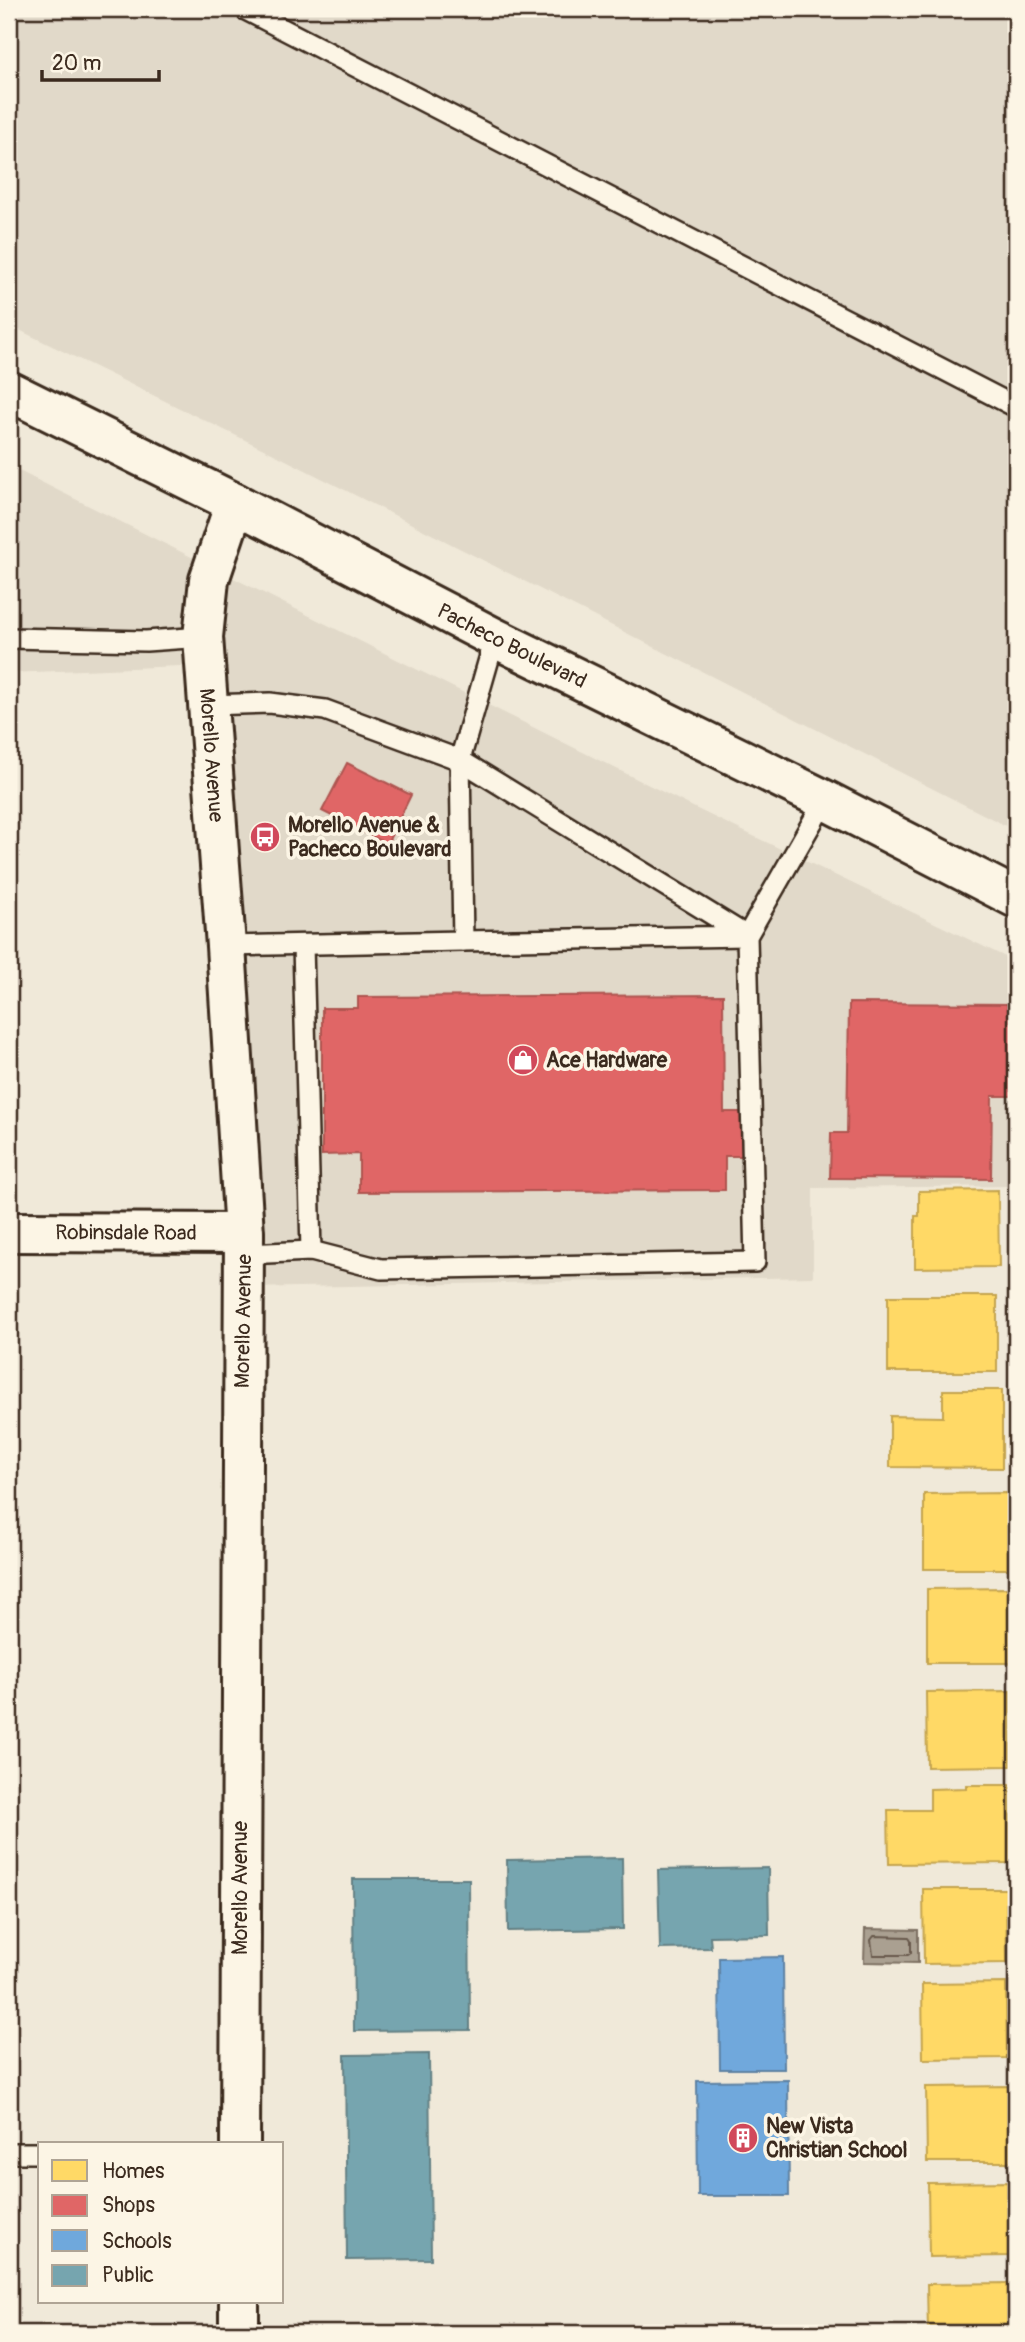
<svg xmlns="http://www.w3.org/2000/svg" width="1025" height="2342" font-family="Pangolin,sans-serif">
<rect width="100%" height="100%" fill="#f0e9d9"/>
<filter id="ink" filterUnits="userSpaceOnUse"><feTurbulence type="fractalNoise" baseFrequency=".0143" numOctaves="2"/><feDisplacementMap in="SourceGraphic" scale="14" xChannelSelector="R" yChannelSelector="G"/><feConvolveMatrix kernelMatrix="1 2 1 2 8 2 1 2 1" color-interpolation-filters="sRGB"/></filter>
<g filter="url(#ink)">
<g fill="#e1d9c9">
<polygon points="9,9 1016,9 1016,831 278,456 9,325"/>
<polygon points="9,466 695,808 1016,962 1016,1186 813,1188 813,1277 243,1288 205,665 9,673"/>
</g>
<polygon fill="#aaa091" stroke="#7e7163" stroke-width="2" points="865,1929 918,1930 918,1963 864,1962"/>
<g fill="#ffd966" stroke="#c4a450" stroke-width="2">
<polygon points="998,1190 999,1267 915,1268 915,1216 919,1216 919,1191"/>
<rect x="888" y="1296" width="109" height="76"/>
<polygon points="943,1390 1002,1390 1002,1468 890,1467 890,1416 943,1417"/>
<polygon points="1008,1493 1008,1569 924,1569 924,1494"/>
<polygon points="1011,1588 1011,1663 927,1663 927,1589"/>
<polygon points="1010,1691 1011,1766 927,1767 926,1692"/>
<polygon points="966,1785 1010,1785 1011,1863 889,1864 888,1810 930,1810 930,1789 966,1788"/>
<polygon points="923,1889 1006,1889 1007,1963 924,1964"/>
<polygon points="1006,1983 1007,2058 923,2059 922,1984"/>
<polygon points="1010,2086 1011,2162 927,2162 926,2087"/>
<polygon points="1012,2182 1012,2256 929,2257 928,2183"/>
<polygon points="1011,2283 1012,2333 928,2333 927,2284"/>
</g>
<g fill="#e06666" stroke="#ae5450" stroke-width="2">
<polygon points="347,763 411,795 387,844 322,811"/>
<polygon points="723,995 724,1112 744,1112 744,1156 725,1156 725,1190 359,1192 359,1154 322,1155 322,1008 358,1008 358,997"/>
<polygon points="849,1003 1015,1004 1014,1096 992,1096 991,1179 830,1178 831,1133 847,1133"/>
</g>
<g fill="#6fa8dc" stroke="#5f82a3" stroke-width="2">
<polygon points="783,1957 784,2069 720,2069 719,1958"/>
<polygon points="788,2080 789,2196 698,2196 697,2081"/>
</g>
<g fill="#76a5af" stroke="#648084" stroke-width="2">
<polygon points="622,1858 623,1929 508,1931 507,1860"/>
<polygon points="768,1868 769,1935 710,1936 711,1948 660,1949 658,1870"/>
<polygon points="353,1879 469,1879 470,2030 354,2031"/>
<polygon points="429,2054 431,2259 347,2260 345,2055"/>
</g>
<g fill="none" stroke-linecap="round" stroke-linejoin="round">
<polygon stroke="#67594c" stroke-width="2" points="874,1936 909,1937 911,1940 911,1953 908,1955 873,1955 871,1940"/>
<g stroke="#3b2a1e" stroke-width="24">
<g id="lane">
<polyline points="244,9 1016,407"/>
<polyline points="9,638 146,641 203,637"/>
<polyline points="207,705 270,703 325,710 460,760 747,936 463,941"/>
<polyline points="303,945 311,1251"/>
<polyline points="226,946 463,941 460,760 495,638"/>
<polyline points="244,1254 311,1251 381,1269 755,1262 747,936 825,800"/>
<polyline points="9,2153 40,2153"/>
</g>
</g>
<g stroke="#3b2a1e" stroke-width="44">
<g id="street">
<path id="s1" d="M9 1232 244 1233"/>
</g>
</g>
<g stroke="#3b2a1e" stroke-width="44">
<g id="secondary">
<path id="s2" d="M9 391 235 503 495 638 825 800 1016 898"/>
<path id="s3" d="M235 503 209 580 203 637 226 946 244 1233 240 2144"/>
<polyline points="239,2333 239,2302"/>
</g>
</g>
<use href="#lane" stroke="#fcf5e5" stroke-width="19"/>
<use href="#street" stroke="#fcf5e5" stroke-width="38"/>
<use href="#secondary" stroke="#fcf5e5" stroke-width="38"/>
</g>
</g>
<defs>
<g id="bus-disc" transform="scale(1.575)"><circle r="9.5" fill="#d1495b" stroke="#fcf5e5"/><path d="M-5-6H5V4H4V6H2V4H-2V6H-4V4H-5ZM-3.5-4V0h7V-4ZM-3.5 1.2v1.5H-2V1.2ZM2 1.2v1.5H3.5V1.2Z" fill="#fff"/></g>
<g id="shop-disc" transform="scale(1.575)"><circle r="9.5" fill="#d1495b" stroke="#fcf5e5"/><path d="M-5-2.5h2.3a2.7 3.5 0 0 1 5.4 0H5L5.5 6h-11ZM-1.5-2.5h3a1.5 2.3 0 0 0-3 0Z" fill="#fff"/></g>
<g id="building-disc" transform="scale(1.575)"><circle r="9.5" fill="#d1495b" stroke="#fcf5e5"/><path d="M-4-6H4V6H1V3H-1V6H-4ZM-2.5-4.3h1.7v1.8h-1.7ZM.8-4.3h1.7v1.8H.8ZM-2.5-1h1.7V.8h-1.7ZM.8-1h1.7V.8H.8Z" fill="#fff"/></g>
</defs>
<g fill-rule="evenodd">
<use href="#bus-disc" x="265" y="837"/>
<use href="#shop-disc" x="523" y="1060"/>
<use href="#building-disc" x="743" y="2138"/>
</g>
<g text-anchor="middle" stroke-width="7" stroke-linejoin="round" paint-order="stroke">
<g font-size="21" fill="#3b2a1e" stroke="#fcf5e5">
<text dy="7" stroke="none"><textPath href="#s2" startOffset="564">Pacheco Boulevard</textPath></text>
<text dy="7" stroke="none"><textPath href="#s3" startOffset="257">Morello Avenue</textPath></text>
<text dy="7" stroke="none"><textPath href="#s1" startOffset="117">Robinsdale Road</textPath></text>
<text transform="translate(243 1321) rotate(-89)" y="7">Morello Avenue</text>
<text transform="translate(240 1888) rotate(-90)" y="7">Morello Avenue</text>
</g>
<g font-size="21" font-weight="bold" fill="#3b2a1e" stroke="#fcf5e5" text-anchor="start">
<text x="288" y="832">Morello Avenue &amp;<tspan x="288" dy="24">Pacheco Boulevard</tspan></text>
<text x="546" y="1067">Ace Hardware</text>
<text x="766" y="2133">New Vista<tspan x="766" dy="24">Christian School</tspan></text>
</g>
</g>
<rect width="1025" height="2342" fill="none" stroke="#fcf5e5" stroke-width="35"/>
<rect x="18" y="18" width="990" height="2307" fill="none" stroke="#3b2a1e" stroke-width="2.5" filter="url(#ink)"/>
<rect x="38" y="2142" width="245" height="161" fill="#fcf5e5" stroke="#afa495" stroke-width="2"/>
<rect x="52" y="2160" width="35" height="21" fill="#ffd966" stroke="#afa495" stroke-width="2"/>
<text x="102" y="2178" font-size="21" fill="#3b2a1e">Homes</text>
<rect x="52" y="2195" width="35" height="21" fill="#e06666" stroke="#afa495" stroke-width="2"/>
<text x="102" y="2212" font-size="21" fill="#3b2a1e">Shops</text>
<rect x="52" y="2230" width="35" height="21" fill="#6fa8dc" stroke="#afa495" stroke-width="2"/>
<text x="102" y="2248" font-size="21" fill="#3b2a1e">Schools</text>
<rect x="52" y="2265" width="35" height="21" fill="#76a5af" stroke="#afa495" stroke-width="2"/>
<text x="102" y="2282" font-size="21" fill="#3b2a1e">Public</text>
<path d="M42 70v10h117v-10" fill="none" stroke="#3b2a1e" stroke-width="3.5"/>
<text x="52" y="70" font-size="21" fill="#3b2a1e" stroke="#fcf5e5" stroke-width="5" paint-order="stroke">20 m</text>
</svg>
